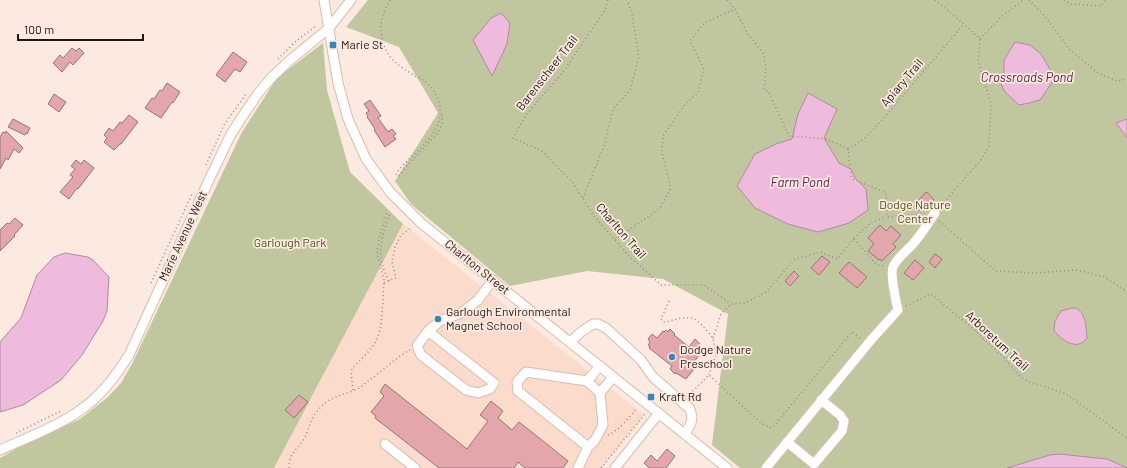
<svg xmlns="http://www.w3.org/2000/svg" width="1127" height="468" font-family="Barlow,sans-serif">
<rect width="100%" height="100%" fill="#fce9df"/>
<polygon fill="#fbdccc" points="403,224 644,415 602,468 274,468"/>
<g fill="#c0c79f">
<polygon points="368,0 1127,0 1127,468 740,468 712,445 728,314 663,279 587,271 510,286 411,204 395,181 438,113 399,47 346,27"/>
<polygon points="323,43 327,90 350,172 403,224 274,468 0,468 0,458 23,445 80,419 108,397 121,383 133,362 242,132 277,78"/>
</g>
<g fill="#eebbdc" stroke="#b18aa0">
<polygon points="501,13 510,23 507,44 492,76 473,40 491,18"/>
<polygon points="1015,42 1030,45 1041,54 1055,78 1040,100 1029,103 1019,105 1005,92 1000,82 1004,73 1004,60"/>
<polygon points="808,93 837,109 824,138 839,163 851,169 855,178 866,189 868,210 849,223 818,232 788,224 755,208 737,186 755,154 776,144 792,139 798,114"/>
<polygon points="1127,119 1127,138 1116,123"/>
<polygon points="65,253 88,257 93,260 109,277 107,311 103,321 82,355 61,380 23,405 0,412 0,342 21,318 37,275 54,257"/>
<path d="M1072 308C1086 308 1086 327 1087 338 1076 352 1063 340 1054 331L1055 321 1061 311Z"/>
<polygon points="1059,454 1107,459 1127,468 1007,468 1050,455"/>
</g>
<g fill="#e3a6aa" stroke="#967577">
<polygon points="72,48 76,51 79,48 84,53 73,65 70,62 62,72 53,63 60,55 63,58"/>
<polygon points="233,52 247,62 240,72 235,69 225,82 216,75"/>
<polygon points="167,83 180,92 173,103 172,102 161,118 145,108 152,98 154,99 160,90 162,91"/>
<polygon points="54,94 66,102 59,112 48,104"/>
<polygon points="370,100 381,116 378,118 388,132 392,129 396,134 393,136 396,139 385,147 374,130 375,129 367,117 368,116 366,113 369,111 364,104"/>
<polygon points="129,115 138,122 121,144 120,144 114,150 104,142 107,138 104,135 109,128 113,131 120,122 122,123"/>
<polygon points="13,119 30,128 27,134 26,133 25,135 8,127"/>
<polygon points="6,131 23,148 19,153 14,149 8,160 6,158 0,169 0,137 3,132 5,133"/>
<polygon points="76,160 81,164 84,160 94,168 78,189 77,188 69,199 60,192 73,177 70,175 75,169 71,166"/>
<polygon points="927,192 934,200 926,207 924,204 918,211 913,207 925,193"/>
<polygon points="15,218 23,225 14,235 15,236 0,251 0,230 7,223 9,224"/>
<polygon points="880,225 886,231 891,226 901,235 893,244 896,247 882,261 879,259 879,260 868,251 874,244 868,238"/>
<polygon points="935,254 942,259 935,268 929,262"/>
<polygon points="822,256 830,262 819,275 811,268"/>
<polygon points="915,260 924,268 913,280 904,273"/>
<polygon points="849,262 867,277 857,288 839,273"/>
<polygon points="794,271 799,276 790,286 785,281"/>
<polygon points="670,329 675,334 674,335 689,347 695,339 700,344 698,347 702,351 694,362 697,365 686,379 676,373 675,374 670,369 672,366 649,348 650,346 648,345 650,342 648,339 652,334 657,338 663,331 664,332 666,330 668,332"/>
<polygon points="385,384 467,449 488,421 480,415 491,401 503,411 498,418 512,430 519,422 568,461 563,468 525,468 518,462 514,468 439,468 375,418 376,416 371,412 384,396 380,392"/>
<polygon points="299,395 308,402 294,418 285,410"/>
<polygon points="667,449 675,456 666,468 649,468 644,463 651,455 657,461"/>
</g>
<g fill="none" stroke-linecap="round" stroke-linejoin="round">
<g stroke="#dabcac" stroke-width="11">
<g id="minor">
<polyline points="324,0 338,83 348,119 366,159 390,192 421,223 727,468"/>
<polyline points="428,331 494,383 490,389 478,393 466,390 421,355 417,346 428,331 440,321 461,313 478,300 493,280"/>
<polyline points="570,342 581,332 593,324 598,324 606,328 641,360 653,377 690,409 692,417 691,423 685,434"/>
<polyline points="587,381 600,366"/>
<polyline points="600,393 587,381 526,372 517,382 518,391 588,447 595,440 603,425 600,393 613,377"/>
<polyline points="787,442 814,464 842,431 844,421 840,415 821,400"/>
<polyline points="385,444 415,468"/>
<path d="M0 450C31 436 67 423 92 401 107 388 119 371 129 355L208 182 230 136 240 120 259 92 272 77 289 61 329 28 351 0"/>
<polyline points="578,468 588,447"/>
<polyline points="615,468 659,413"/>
<path d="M766 468 871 340 898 310C896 302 890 273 893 267 897 258 905 252 911 246 921 236 927 224 935 213"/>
</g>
</g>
<g stroke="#988981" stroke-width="1.5" stroke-dasharray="1 3" stroke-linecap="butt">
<path d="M390 0C383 12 379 23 382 37 385 58 400 67 417 77 421 79 426 81 429 85 437 92 441 105 440 115 438 135 420 148 407 161 403 165 398 170 396 175"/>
<polyline points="608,0 605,10 563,72 526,115 513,138 542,151 573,183 594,216 629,256 661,285 704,285 731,304"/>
<polyline points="727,0 735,9 746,31 763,53 766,67 764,90 768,91 789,136 827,139 848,149 851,176 853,179 884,192 886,194 887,217 924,214"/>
<polyline points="935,0 964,24 980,39 978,61 991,104 989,146 980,161 940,207"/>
<polyline points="1029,0 1044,15 1070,50 1098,73 1117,81 1127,79"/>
<polyline points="1064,0 1071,4 1101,6 1106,0"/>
<polyline points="980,39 1000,18 1023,0"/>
<polyline points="278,59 295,42 316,26"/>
<polyline points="848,149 864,139 883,119 964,24"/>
<polyline points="206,165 224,125 246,94"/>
<path d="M399 176 405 168 437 134C441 128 444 120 441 112"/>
<polyline points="583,198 604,146 613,109 630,90 639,57 632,14 627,0"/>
<polyline points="939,221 983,260 996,271 1033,273 1077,270 1105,277 1127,292"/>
<polyline points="854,239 877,265 884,266"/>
<polyline points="615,240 660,208 671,188 662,153 663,136 686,103 698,93 704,69 690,41 704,23 735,9"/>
<path d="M389 281C374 252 382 240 390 212"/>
<polyline points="151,283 192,194"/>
<polyline points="384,283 396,278 392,262 395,247 401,235 412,227"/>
<polyline points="669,301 661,319 663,322 666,322 681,318 693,318 700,323 713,338 716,355 709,375"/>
<polyline points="906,306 931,294 970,326 1003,357 1020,376 1028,382 1043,386 1066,394 1127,438"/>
<polyline points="713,338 721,314 731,304 745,303 766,292 795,259 821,252 837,259 858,234 872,222 886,217"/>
<polyline points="353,390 351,373 352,369 369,351 375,343 379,334 381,324 383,302 384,280 377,254 379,239 387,211"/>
<polyline points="687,397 709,375 762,424 772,428 852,332 861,339"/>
<polyline points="16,433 61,411"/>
<path d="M608 435C620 430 629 417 637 408"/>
<path d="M289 468C289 453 296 451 304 439 309 431 309 422 315 414 327 397 338 397 355 390 360 388 364 384 368 381 382 372 396 357 410 350"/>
<polyline points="601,468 645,414"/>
</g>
<use href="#minor" stroke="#fff" stroke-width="9"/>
</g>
<g fill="#3788b9" stroke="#fce9df" stroke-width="1.5">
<rect x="329" y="41" width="8" height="8" rx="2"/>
<circle cx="438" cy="319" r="4"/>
<circle cx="672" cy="357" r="4"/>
<rect x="647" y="393" width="8" height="8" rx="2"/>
</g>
<g text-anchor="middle" stroke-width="3.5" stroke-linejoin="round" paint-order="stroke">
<g font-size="12" fill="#231813" stroke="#fce9df" text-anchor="start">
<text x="341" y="49">Marie St</text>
<text x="446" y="316">Garlough Environmental<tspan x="446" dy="14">Magnet School</tspan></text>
<text x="680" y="354">Dodge Nature<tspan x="680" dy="14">Preschool</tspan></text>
<text x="659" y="401">Kraft Rd</text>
</g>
<g font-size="12" fill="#231813" stroke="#fce9df">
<text transform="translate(547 73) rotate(-52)" y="4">Barenscheer Trail</text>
<text transform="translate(902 83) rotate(-50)" y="4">Apiary Trail</text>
<text transform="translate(621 231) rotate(49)" y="4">Charlton Trail</text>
<text transform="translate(183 236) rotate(-65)" y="4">Marie Avenue West</text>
<text transform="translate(477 267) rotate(39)" y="4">Charlton Street</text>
<text transform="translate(997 341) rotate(43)" y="4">Arboretum Trail</text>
</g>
<g font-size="12" fill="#4c5317" stroke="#fce9df">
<text x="915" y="209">Dodge Nature<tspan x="915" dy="14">Center</tspan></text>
<text x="290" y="247">Garlough Park</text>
</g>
<g font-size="13" font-style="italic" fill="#5d224c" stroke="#fce9df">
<text x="1027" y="82">Crossroads Pond</text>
<text x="800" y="187">Farm Pond</text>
</g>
</g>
<path d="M18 34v6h125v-6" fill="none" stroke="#231813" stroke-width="2"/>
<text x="24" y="34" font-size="12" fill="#231813" stroke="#fce9df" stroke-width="3" paint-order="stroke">100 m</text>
</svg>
